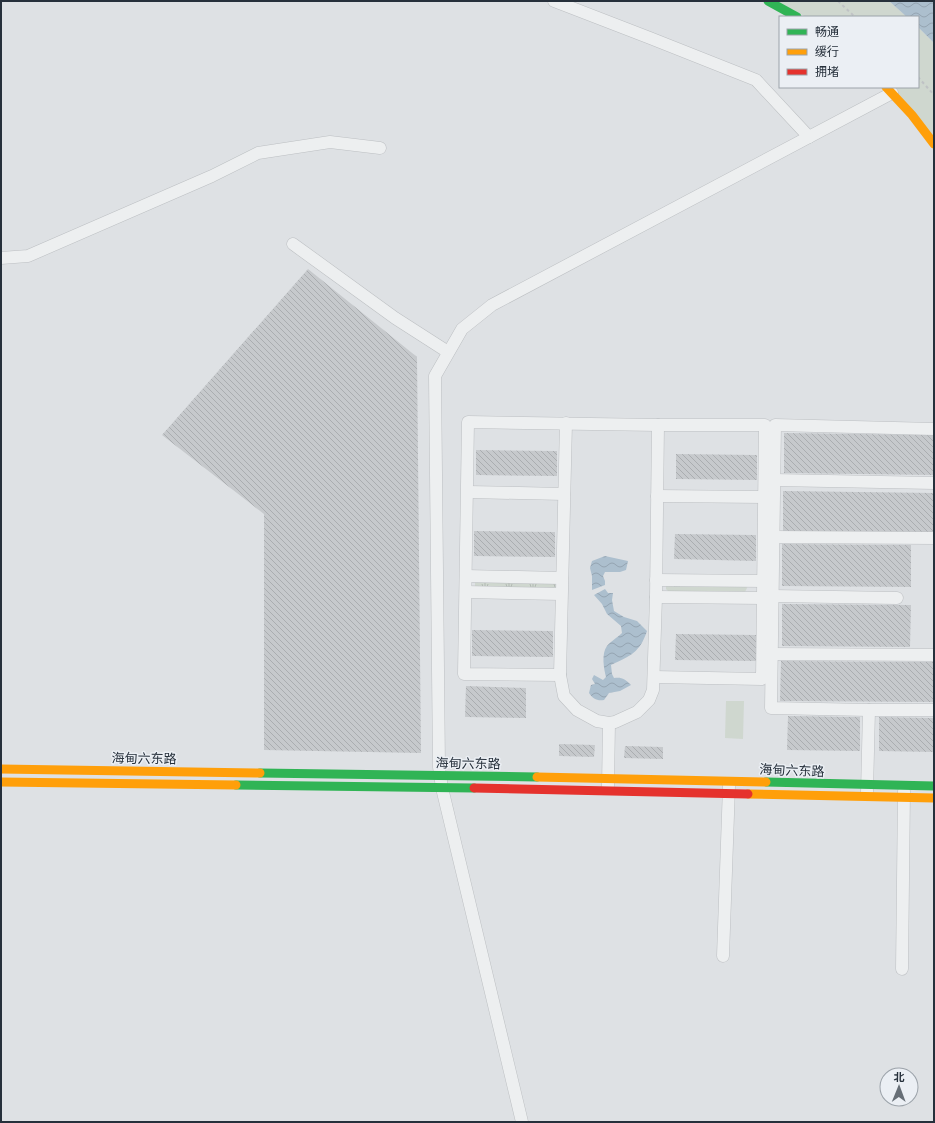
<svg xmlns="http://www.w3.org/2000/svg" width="935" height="1123" font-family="Lato,'Noto Sans SC',sans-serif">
<defs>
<pattern id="grass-tufts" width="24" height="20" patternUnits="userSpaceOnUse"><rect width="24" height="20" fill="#cfd7cf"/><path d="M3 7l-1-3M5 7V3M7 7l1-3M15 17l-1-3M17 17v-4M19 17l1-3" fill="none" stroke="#b2b9b3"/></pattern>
<pattern id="water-waves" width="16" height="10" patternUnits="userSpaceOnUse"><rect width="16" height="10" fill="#acbfce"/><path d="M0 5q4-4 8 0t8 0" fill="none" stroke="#94a4b2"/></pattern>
<pattern id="building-back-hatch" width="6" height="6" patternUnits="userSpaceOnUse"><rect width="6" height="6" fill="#c6c9cc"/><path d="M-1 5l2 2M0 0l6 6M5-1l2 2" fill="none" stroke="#aaadb0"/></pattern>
</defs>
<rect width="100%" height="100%" fill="#dee1e4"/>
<g fill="url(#grass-tufts)">
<polygon points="475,581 554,582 556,586 555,588 475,587"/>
<polygon points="666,584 746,586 747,588 745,592 668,591 666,589"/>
</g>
<g fill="#cfd7cf">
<polygon points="777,1 889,1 907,17 806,17"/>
<polygon points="918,27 934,43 934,137 893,87 918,87"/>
<polygon points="726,701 744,701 743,739 725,738"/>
</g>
<g fill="url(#water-waves)">
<polygon points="889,1 934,1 934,43 918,27 918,17 907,17"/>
<polygon points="605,556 628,561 626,570 620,572 605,572 603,576 605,581 605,585 592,590 592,576 590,568 592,561"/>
<path d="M605 589 608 593H613L612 600 614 611 624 617 637 621 647 631C640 652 631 656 611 665L612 674 614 678C622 677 625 679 631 685L620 691 609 693 604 700C597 701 593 699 589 693L591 685 595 684 592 679 594 675 603 680 606 677C604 669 601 654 607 646 610 642 618 637 622 633L621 626 607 614 602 604 594 595Z"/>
</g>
<g fill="url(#building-back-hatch)">
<polygon points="308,269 417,357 421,753 264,750 264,514 162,435"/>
<polygon points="784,433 934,435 934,475 784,473"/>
<polygon points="476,450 557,451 557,476 476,475"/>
<polygon points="676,454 757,455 757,480 676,479"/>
<polygon points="783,491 934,493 934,533 783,531"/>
<polygon points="474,531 555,532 555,557 474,556"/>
<polygon points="675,534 756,535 756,561 674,559"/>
<polygon points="782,544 911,545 911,587 782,586"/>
<polygon points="782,604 911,605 910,647 782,646"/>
<polygon points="472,630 553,631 553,657 472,656"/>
<polygon points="676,634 757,635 756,661 675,660"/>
<polygon points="781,661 934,662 934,702 780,701"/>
<polygon points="466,686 526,688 526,718 465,717"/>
<polygon points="788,716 860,717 860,751 787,750"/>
<polygon points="879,717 934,718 934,752 879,751"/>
<polygon points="559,744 595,745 594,757 559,756"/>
<polygon points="625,746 663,747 663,759 624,758"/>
</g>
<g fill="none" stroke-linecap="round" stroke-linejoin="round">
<g stroke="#bcbfc2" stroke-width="13">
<g id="street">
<polyline points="554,1 650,38 756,80 809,137"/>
<polyline points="293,244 395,318 448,352"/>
<polyline points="1,258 28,256 212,176 258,153 330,142 380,148"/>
<polyline points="566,423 560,675 564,696 577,710 597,721 609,723 615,722 637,712 649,700 653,690 656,597 658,425"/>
<polyline points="774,480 934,483"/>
<polyline points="468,492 564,494"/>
<polyline points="657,496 765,497"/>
<polyline points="773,537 934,538"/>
<polyline points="466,576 562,578"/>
<polyline points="656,580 764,581"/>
<polyline points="466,592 561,594"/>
<polyline points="773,596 897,598"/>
<polyline points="656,597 764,598"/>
<polyline points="772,654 934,655"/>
<polyline points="560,675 464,674 468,422 658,425 765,425 762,679 654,677"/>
<polyline points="869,710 771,708 775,425 934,429"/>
<polyline points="608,786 609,723"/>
<polyline points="867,792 869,710 934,710"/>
<polyline points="723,956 729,786"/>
<polyline points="902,969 904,791"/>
<polyline points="522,1122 442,788 439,767 435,376 462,329 492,305 892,93"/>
</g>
</g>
<g stroke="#bfc2c5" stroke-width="2" stroke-dasharray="3 3" stroke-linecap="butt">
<polyline points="838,1 855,17"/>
<polyline points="918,77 934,95"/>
</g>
<use href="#street" stroke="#edeff0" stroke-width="12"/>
<g stroke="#30b455" stroke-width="9">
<polyline points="768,1 797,17"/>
<polyline points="260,773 537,777"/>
<polyline points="766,782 934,786"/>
<polyline points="236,785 474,788"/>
</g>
<g stroke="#ff9f0a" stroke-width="9">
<polyline points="886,87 912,115 934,144"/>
<polyline points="1,769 260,773"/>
<polyline points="537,777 766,782"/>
<polyline points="1,782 236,785"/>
<polyline points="748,794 934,798"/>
</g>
<polyline stroke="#e5322d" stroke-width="9" points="474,788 748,794"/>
</g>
<g text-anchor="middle" stroke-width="3" stroke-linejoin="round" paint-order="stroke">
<g font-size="13" fill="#26303b" stroke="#ebeff4">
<text transform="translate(144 758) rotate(1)" y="5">海甸六东路</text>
<text transform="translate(468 763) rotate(1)" y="5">海甸六东路</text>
<text transform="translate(792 770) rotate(2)" y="5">海甸六东路</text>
</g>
</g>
<rect width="935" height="1123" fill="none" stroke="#26303b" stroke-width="4"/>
<rect x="779" y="16" width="140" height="72" fill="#ebeff4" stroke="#9ca3aa"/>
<rect x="787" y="29" width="20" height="6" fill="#30b455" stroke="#9ca3aa"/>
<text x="815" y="36" font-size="12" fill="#26303b">畅通</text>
<rect x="787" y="49" width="20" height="6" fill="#ff9f0a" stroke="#9ca3aa"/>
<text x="815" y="56" font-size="12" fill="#26303b">缓行</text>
<rect x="787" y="69" width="20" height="6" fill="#e5322d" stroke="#9ca3aa"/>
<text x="815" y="76" font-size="12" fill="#26303b">拥堵</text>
<g transform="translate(899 1087) rotate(1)"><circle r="19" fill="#ebeff4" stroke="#9ca3aa"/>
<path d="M0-3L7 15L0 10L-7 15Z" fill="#666e76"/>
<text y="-6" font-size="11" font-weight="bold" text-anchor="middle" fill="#26303b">北</text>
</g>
</svg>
